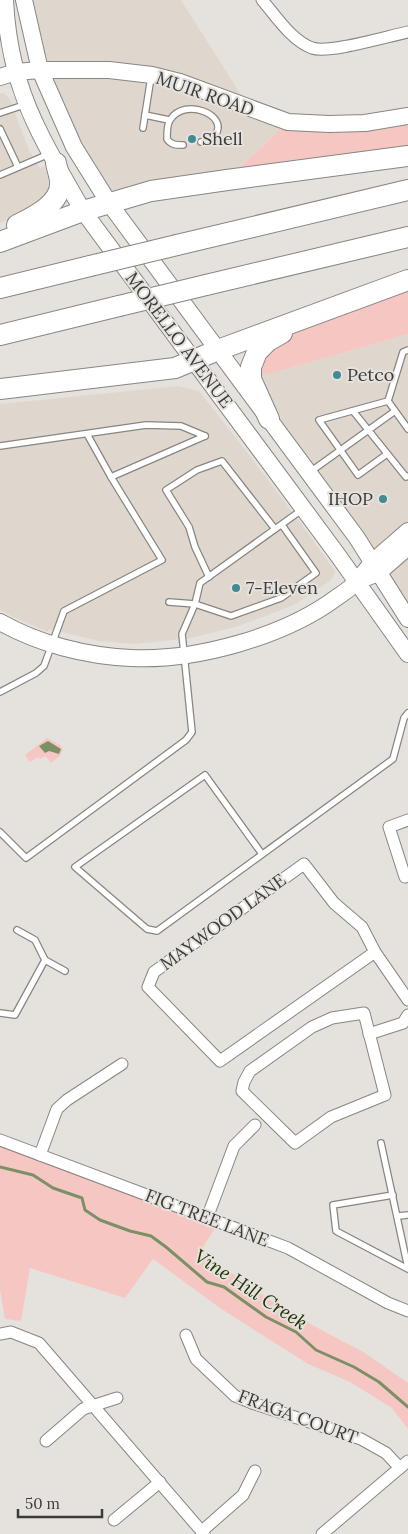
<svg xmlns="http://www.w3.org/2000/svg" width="408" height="1534" font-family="Lora,serif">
<rect width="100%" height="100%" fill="#e5e2de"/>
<g fill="#dfd7cd">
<polygon points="24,0 181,0 250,109 288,122 227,180 109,203 74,147"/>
<polygon points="0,93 4,93 10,100 29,150 40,168 44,166 48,176 48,189 51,189 34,208 0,223"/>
<polygon points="408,334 408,531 372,562 251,379"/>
<polygon points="179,386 199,391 243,447 300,522 335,571 334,575 330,581 294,605 239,626 191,638 135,644 99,641 49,629 48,632 13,617 0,610 0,404"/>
<polygon points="408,547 408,619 383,580"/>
</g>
<g fill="#f6c7c2">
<polygon points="408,116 408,156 227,180 288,122"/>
<polygon points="408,280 408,334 251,379 268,341"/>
<polygon points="47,738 60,745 63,749 60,756 51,763 46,756 40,759 38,757 30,762 25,755"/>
<polygon points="0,1140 219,1222 198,1255 235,1275 284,1310 365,1353 408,1383 408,1429 392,1408 350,1382 308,1364 220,1308 153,1259 125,1298 30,1268 21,1321 5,1319 0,1290"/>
</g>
<polygon fill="#7c9067" points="48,741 61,749 59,754 49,751 45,753 39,746"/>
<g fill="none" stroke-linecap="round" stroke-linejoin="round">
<polyline stroke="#7c9067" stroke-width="3" points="0,1167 33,1175 53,1188 82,1198 85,1210 100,1220 130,1231 151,1236 166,1247 207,1282 224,1287 266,1317 296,1332 316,1350 354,1367 379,1382 408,1407"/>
<g stroke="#888682" stroke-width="8">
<g id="lane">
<polyline points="0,113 27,104"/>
<polyline points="145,115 169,120"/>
<polyline points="143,128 151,77"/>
<polyline points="0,129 18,167"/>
<path d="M183 145C176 145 171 145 167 139 167 133 167 124 170 120 185 96 230 116 215 135 211 139 207 142 201 142"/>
<polyline points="0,175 49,154"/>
<polyline points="388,401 403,352 408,350"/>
<polyline points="353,411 406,477 408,476"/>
<polyline points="0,446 146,425 181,426 205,436"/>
<polyline points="387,454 358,475 319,420 388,401 408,429"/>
<polyline points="310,472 395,411"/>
<polyline points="111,477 205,436"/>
<polyline points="209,577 195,547 189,527 166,490 197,470 222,461 275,529"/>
<polyline points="169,602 195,604 231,616 281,598 316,573 282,525"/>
<polyline points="0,692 36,673 44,666 64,611 162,560 111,477 87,434"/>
<polyline points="0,832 26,858 186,740 192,732 182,634 195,604 200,583 303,509"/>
<polyline points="262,854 205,775 75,867 147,929 157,931 393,759 404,718 408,713"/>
<polyline points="45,960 65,971"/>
<polyline points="0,1013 15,1015 45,960 35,940 17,930"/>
<polyline points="381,1143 408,1268"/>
<polyline points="393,1195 333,1205 336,1231 408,1269"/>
<polyline points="398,1216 408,1215"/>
</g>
</g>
<g stroke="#888682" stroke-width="13">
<g id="street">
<path d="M262 0C276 16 291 40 312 48 329 54 388 36 408 32"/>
<polyline points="405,877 389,827 408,820"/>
<polyline points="375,952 220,1061 148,987 154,972 304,864 334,903 362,927 375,952 408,1000"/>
<polygon points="364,1013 385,1095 331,1117 295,1143 242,1091 244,1082 250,1071 312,1027 332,1018"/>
<polyline points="369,1034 403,1023 408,1015"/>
<polyline points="0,1140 288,1248 388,1303 408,1311"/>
<polyline points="40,1155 57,1109 67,1100 122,1064"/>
<polyline points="207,1218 234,1146 255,1125"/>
<polyline points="0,1334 11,1332 39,1343 204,1534"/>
<polyline points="186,1335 196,1359 235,1396 252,1403 361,1439 386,1453 400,1468"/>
<polyline points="46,1441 83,1409 117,1398"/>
<polyline points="114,1520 160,1482"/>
<polyline points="202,1531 243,1495 255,1471"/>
<polyline points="322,1534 408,1461"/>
</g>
</g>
<g stroke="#888682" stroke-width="18">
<g id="secondary">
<path d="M5 0C7 42 17 85 35 123 49 153 66 182 83 211L337 554 408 654"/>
<polyline points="24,0 40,70 74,147 109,203 357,538 408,619"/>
<polyline points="0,77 16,72 40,70 109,70 152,75 180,82 288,122 329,124 365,123 408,116"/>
<polyline points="368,577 378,573 408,547"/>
<path d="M0 622C39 644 86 656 131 658 196 661 283 637 336 598 343 593 351 588 357 582 363 575 367 567 374 561 385 550 397 541 408 531"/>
</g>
</g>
<g stroke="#888682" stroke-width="22">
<g id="highway">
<path d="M17 225C33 217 61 204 60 183 60 176 57 169 56 163"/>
<polyline points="0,242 83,211 151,191 227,180 408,156"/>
<polyline points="177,245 408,190"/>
<polyline points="206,285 408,237"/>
<polyline points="0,288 90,266"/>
<polyline points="0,335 119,306"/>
<polyline points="0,389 175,368 218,350 408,280"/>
<polyline points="269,419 251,379 251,367 257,352 268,341 282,333"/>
</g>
</g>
<use href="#lane" stroke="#fff" stroke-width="5.5"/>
<use href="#street" stroke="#fff" stroke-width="11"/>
<use href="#secondary" stroke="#fff" stroke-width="16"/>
<use href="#highway" stroke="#fff" stroke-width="20"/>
<g stroke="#888682" stroke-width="22" stroke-linecap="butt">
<g id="highway-bridge">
<polyline points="90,266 177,245"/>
<polyline points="119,306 206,285"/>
</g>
</g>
<use href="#highway-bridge" stroke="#fff" stroke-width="20"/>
</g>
<g fill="#448a95" stroke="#e5e2de" stroke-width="2">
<circle cx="192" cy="139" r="5"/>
<circle cx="337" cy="375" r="5"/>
<circle cx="383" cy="499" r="5"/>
<circle cx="236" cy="588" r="5"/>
</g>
<g text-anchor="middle" stroke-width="4" stroke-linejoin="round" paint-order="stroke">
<g font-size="18" fill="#3c3b39" stroke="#e5e2de">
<text transform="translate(205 94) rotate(19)" y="6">MUIR ROAD</text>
<text transform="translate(179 340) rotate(53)" y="6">MORELLO AVENUE</text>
<text transform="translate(223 922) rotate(-36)" y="6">MAYWOOD LANE</text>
<text transform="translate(207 1218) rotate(21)" y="6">FIG TREE LANE</text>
<text transform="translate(298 1417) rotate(20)" y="6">FRAGA COURT</text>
</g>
<g font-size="18" fill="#3c3b39" stroke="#e5e2de" text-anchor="start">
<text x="202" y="145">Shell</text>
<text x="347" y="381">Petco</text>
<text x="373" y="505" text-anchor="end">IHOP</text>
<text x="246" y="594">7-Eleven</text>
</g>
<g font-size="19" font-style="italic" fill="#1f3202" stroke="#e5e2de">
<text transform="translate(251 1289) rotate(33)" y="7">Vine Hill Creek</text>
</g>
</g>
<path d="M18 1509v8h84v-8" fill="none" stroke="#3c3b39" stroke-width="2.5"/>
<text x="25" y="1509" font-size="15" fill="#3c3b39" stroke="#e5e2de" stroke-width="4" paint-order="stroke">50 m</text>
</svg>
